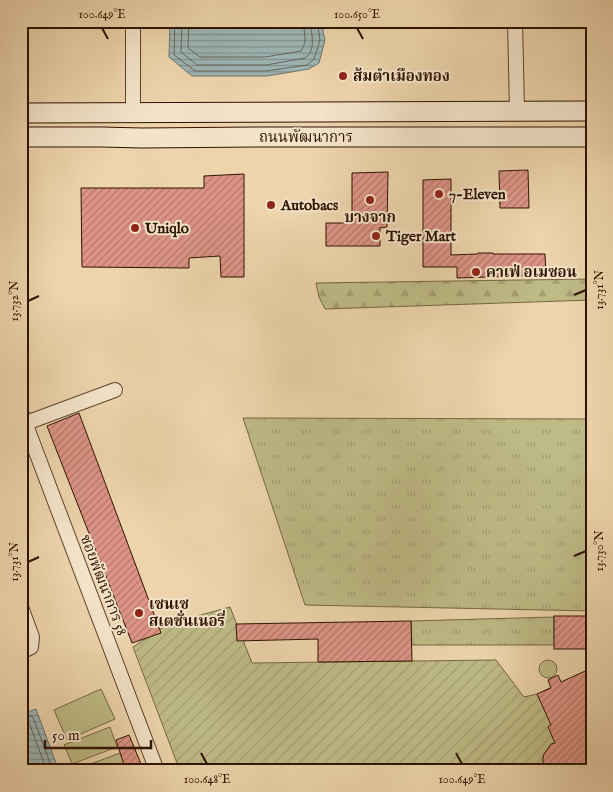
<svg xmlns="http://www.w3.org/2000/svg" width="613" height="792" font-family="'IM FELL English','Noto Serif Thai',serif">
<defs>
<pattern id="grass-tufts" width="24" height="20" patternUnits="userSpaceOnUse" patternTransform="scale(1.25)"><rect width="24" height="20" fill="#bebb86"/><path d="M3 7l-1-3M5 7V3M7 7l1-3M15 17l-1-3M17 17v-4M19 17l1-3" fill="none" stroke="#a4a072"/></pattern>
<pattern id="forest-firs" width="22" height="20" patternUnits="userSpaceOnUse" patternTransform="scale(1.25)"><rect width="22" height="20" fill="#bebb86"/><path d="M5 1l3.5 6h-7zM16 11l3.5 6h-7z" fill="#a4a072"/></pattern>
<pattern id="garden-furrows" width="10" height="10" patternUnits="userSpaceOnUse" patternTransform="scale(1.25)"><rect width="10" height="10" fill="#bebb86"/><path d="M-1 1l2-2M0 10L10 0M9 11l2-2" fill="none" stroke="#a4a072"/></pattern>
<pattern id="water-rules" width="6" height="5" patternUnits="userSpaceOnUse" patternTransform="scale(1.25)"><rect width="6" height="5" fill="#9db5b4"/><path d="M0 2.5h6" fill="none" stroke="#809290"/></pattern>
<pattern id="building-hatch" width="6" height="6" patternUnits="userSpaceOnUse" patternTransform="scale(1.25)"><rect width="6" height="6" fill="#dd9486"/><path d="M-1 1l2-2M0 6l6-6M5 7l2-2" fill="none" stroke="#b4786b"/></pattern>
</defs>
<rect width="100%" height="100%" fill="#edd4ac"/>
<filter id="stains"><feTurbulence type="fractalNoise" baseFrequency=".004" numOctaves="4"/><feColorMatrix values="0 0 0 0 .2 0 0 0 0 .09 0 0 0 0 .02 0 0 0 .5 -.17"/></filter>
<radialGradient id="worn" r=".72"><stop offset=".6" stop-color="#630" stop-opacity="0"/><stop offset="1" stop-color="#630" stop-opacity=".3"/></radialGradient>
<g fill="url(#grass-tufts)" stroke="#776743">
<polygon points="243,418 592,419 592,611 305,605"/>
<polygon points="554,617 554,645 412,645 411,621"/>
<circle cx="548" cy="669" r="9"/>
</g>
<polygon fill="url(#forest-firs)" stroke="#776743" points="592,279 592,300 325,309 319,297 316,283"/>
<g fill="#bebb86" stroke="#776743">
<polygon points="101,689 115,719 67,740 54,710"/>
<polygon points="110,727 117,747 72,764 64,745"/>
<polygon points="120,753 127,771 74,770"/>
</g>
<polygon fill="url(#garden-furrows)" stroke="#776743" points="230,607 252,663 496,660 524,697 537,694 592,668 592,771 180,771 133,647 168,624"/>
<g fill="url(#water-rules)" stroke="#71746c">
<polygon points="170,21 321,21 325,40 319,63 309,69 267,76 192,76 169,57"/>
<polygon points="36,709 59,771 21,771 21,714"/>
</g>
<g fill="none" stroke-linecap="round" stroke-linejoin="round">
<g stroke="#66645a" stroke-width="1">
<polyline points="175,21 174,55 195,71 266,71 307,65 314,59 320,40 317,21"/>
<path d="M182 21 181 52 197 65H266L305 58C317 50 311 33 310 21"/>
<path d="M189 21 188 48 200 57H265L301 51C308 40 304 34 303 21"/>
<polyline points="21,718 31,716 33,717 53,771"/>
<polyline points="21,725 28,724 30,725 47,771"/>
</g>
</g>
<g fill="url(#building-hatch)" stroke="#301300">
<polygon points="528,170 529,208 500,208 499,171"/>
<polygon points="388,172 387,227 380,228 380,246 326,246 326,223 352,223 352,173"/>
<polygon points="244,174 244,277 221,277 220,256 189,258 189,268 82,267 81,188 204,188 204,176"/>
<polygon points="451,179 451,255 478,254 478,253 493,253 493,254 545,254 546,275 457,278 457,267 423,267 423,180"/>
<polygon points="79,413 161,633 132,643 47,426"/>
<rect x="554" y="616" width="38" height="33"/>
<polygon points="411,621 412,661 318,662 318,639 237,641 236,624"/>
<polygon points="592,668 592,728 585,731 592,745 592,771 547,771 543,762 543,758 544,754 551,744 555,743 548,727 551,725 537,694 551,688 548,680 558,675 561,682"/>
<polygon points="129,735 144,771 126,771 116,740"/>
</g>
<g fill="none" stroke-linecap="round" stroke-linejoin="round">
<g stroke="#5f432b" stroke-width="16">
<g id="minor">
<polyline points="515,21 517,111"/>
<polyline points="133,112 133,21"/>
<polyline points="21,412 157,771"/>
<polyline points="26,423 115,390"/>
<polyline points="21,607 32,637 31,647 21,652"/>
</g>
</g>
<g stroke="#301300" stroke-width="21">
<g id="secondary">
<polyline points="21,113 592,111"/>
<polyline points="21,137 102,137 142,138 265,137 592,137"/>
</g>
</g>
<use href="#minor" stroke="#f3e3c9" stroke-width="14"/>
<use href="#secondary" stroke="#f3e3c9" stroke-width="19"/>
</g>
<path fill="none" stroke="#301300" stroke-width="2" d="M102 28 108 39M357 28 363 39M574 295 586 290M28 301 39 296M574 556 586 551M28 562 39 557M201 753 207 764M456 753 462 764"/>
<g fill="#8f2418" stroke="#f3e3c9" stroke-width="2">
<circle cx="343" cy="76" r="5"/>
<circle cx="439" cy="194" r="5"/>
<circle cx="370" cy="200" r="5"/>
<circle cx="271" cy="205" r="5"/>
<circle cx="135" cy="228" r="5"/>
<circle cx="376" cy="236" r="5"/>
<circle cx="476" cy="272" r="5"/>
<circle cx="139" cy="613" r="5"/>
</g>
<g text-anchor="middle" stroke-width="4" stroke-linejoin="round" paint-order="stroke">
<g font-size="15" font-weight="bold" fill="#301300" stroke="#f3e3c9" text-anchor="start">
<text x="353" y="81">ส้มตำเมืองทอง</text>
<text x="449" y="199">7-Eleven</text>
<text x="281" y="210">Autobacs</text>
<text x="370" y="222" text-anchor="middle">บางจาก</text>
<text x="145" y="233">Uniqlo</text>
<text x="386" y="241">Tiger Mart</text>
<text x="486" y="277">คาเฟ่ อเมซอน</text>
<text x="149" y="609">เซนเซ<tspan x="149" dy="17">สเตชั่นเนอรี่</tspan></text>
</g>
<g font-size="15" fill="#301300" stroke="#f3e3c9">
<text x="306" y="142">ถนนพัฒนาการ</text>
<text transform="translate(104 585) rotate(69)" y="5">ซอยพัฒนาการ 58</text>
</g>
</g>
<rect width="613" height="792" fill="none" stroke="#edd4ac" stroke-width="55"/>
<path d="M45 740v8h106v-8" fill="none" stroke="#301300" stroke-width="2.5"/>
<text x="52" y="740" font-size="15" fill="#301300" stroke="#f3e3c9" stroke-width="4" paint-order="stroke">50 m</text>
<rect x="28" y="28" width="558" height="736" fill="none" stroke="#301300" stroke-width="2"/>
<g font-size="12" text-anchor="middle" fill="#301300">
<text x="102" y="18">100.649°E</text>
<text x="357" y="18">100.650°E</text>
<text transform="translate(599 290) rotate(-90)" y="4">13.731°N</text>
<text transform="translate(14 301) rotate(-90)" y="4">13.732°N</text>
<text transform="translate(599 551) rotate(-90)" y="4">13.730°N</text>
<text transform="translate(14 562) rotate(-90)" y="4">13.731°N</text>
<text x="207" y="783">100.648°E</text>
<text x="462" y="783">100.649°E</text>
</g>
<rect width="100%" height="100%" filter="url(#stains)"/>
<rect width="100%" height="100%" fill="url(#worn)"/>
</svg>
